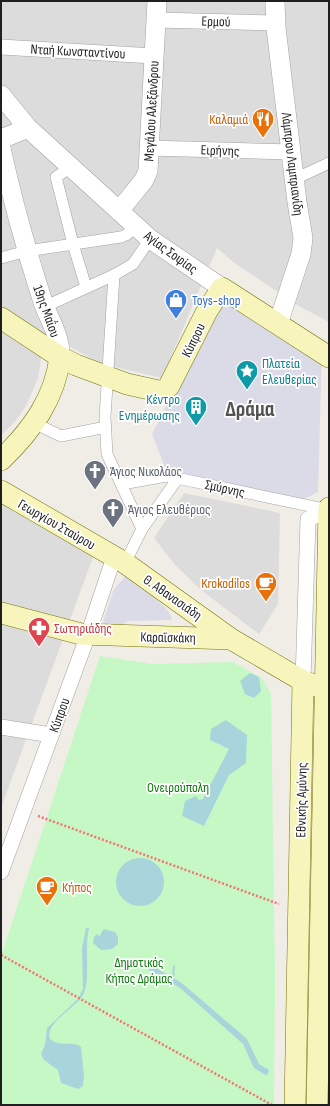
<svg xmlns="http://www.w3.org/2000/svg" width="330" height="1106" font-family="'Sofia Sans Condensed',sans-serif">
<rect width="100%" height="100%" fill="#f0ece6"/>
<g fill="#dddcdd">
<polygon points="1,1 329,1 329,322 297,305 233,262 217,248 162,378 115,367 94,360 45,333 38,378 26,406 14,423 1,435"/>
<polygon points="184,493 280,513 278,604 259,634 201,590 176,566 154,538"/>
<polygon points="1,504 93,557 1,808"/>
</g>
<polygon fill="#c6f8c5" points="100,656 152,664 233,662 262,678 271,694 275,978 274,1105 1,1105 1,956"/>
<g fill="#dadbe6">
<polygon points="219,304 240,307 322,347 318,492 302,500 170,473 165,467 152,434"/>
<polygon points="128,574 139,582 169,612 172,620 128,621 119,626 107,626 103,622 114,589"/>
</g>
<g fill="#a8d5dc">
<polygon points="250,673 259,677 261,691 254,698 245,694 240,681"/>
<polygon points="226,720 247,735 246,763 229,775 204,826 182,816 185,801 196,796 199,800 203,799 229,749 210,740 211,729"/>
<circle cx="140" cy="882" r="24"/>
<path d="M86 928H89C84 948 91 980 83 995 76 1008 44 1023 50 1039 61 1048 73 1040 81 1047L84 1076 83 1086 78 1089 61 1083 58 1070 44 1060 41 1054 45 1045 47 1028 78 999 83 989 82 948Z"/>
<polygon points="104,929 115,932 118,937 118,944 112,949 101,950 93,943 94,937 97,934 100,937 101,933"/>
<polygon points="147,963 172,977 173,965 175,966 174,978 183,984 247,1039 259,1064 269,1070 267,1076 254,1068 243,1044 180,988 144,967"/>
</g>
<g fill="none" stroke-linecap="round" stroke-linejoin="round">
<g stroke="#a3a3a3" stroke-width="12">
<g id="pedestrian">
<polyline points="71,167 56,177 73,244 86,287"/>
<polyline points="295,179 329,163"/>
<polyline points="1,258 27,251 121,237 126,235 137,226"/>
<polyline points="114,275 105,417 107,454 142,529"/>
<polyline points="44,307 114,275 133,264 150,239"/>
<polyline points="34,423 61,436 106,427"/>
<polyline points="122,484 167,476 329,510"/>
<polyline points="125,563 142,529 178,478"/>
</g>
</g>
<g stroke="#a3a3a3" stroke-width="16">
<g id="minor">
<polyline points="156,20 276,23"/>
<polyline points="1,47 154,56"/>
<polyline points="149,148 292,152"/>
<polyline points="303,681 308,519 329,510"/>
<polyline points="1,727 51,735"/>
<polyline points="1,872 88,635 114,557"/>
</g>
</g>
<g stroke="#a3a3a3" stroke-width="20">
<g id="tertiary">
<polyline points="275,1 276,28 297,202 303,238 301,254 278,324"/>
<polyline points="1,95 28,128 150,239 222,288"/>
<polyline points="1,139 28,128"/>
<path d="M1 148C12 199 26 249 42 299 48 319 61 335 60 357"/>
<polyline points="119,211 144,180 148,171 157,1"/>
</g>
</g>
<g stroke="#747408" stroke-width="22">
<g id="secondary">
<polyline points="1,318 60,357 76,365 127,384 163,392 169,386 207,311 222,288 329,357"/>
<path d="M1 460C31 431 55 399 60 357"/>
<polyline points="1,491 125,563 231,639 303,681 317,686"/>
<polyline points="1,613 81,634 231,639"/>
<polyline points="295,1105 303,681"/>
<polyline points="317,1105 329,508"/>
</g>
</g>
<g stroke="#f57172" stroke-width="2.5" stroke-dasharray="2 2" stroke-linecap="butt">
<polyline points="38,816 279,904"/>
<polyline points="1,955 272,1105"/>
</g>
<use href="#pedestrian" stroke="#fff" stroke-width="11"/>
<use href="#minor" stroke="#fff" stroke-width="15"/>
<use href="#tertiary" stroke="#fff" stroke-width="19"/>
<use href="#secondary" stroke="#f8f5bc" stroke-width="21"/>
</g>
<defs>
<g id="restaurant-pin" transform="scale(1.15)"><path d="M0 17L-7.5 6A9.5 9.5 0 1 1 7.5 6Z" fill="#e8710a" stroke="#fff"/><path d="M-5-6h1v4h1v-4h1v4h1v-4h1v5L-1.5 .5V6h-2V.5L-5-1ZM5-6V6H3V1.5H1.5Q1.5-4 5-6Z" fill="#fff"/></g>
<g id="shop-pin" transform="scale(1.15)"><path d="M0 17L-7.5 6A9.5 9.5 0 1 1 7.5 6Z" fill="#3f7fe0" stroke="#fff"/><path d="M-5-2.5h2.3a2.7 3.5 0 0 1 5.4 0H5L5.5 6h-11ZM-1.5-2.5h3a1.5 2.3 0 0 0-3 0Z" fill="#fff"/></g>
<g id="sight-pin" transform="scale(1.15)"><path d="M0 17L-7.5 6A9.5 9.5 0 1 1 7.5 6Z" fill="#0f9aa8" stroke="#fff"/><path d="M0-6L1.8-2.2L6-1.7L2.9 1.2L3.7 5.4L0 3.3L-3.7 5.4L-2.9 1.2L-6-1.7L-1.8-2.2Z" fill="#fff"/></g>
<g id="building-pin" transform="scale(1.15)"><path d="M0 17L-7.5 6A9.5 9.5 0 1 1 7.5 6Z" fill="#0f9aa8" stroke="#fff"/><path d="M-4-6H4V6H1V3H-1V6H-4ZM-2.5-4.3h1.7v1.8h-1.7ZM.8-4.3h1.7v1.8H.8ZM-2.5-1h1.7V.8h-1.7ZM.8-1h1.7V.8H.8Z" fill="#fff"/></g>
<g id="church-pin" transform="scale(1.15)"><path d="M0 17L-7.5 6A9.5 9.5 0 1 1 7.5 6Z" fill="#6b7280" stroke="#fff"/><path d="M-1.2-6h2.4v3.5h3.3v2.4h-3.3V6h-2.4V-.1h-3.3v-2.4h3.3Z" fill="#fff"/></g>
<g id="cafe-pin" transform="scale(1.15)"><path d="M0 17L-7.5 6A9.5 9.5 0 1 1 7.5 6Z" fill="#e8710a" stroke="#fff"/><path d="M-5.5-4.5H6V0H3Q3 3.5 0 3.5H-2.5Q-5.5 3.5-5.5 0ZM3-3.2v2h1.7v-2ZM-6 4.5H4V6H-6Z" fill="#fff"/></g>
<g id="pharmacy-pin" transform="scale(1.15)"><path d="M0 17L-7.5 6A9.5 9.5 0 1 1 7.5 6Z" fill="#e0444e" stroke="#fff"/><path d="M-2-6h4v4h4v4h-4v4h-4v-4h-4v-4h4Z" fill="#fff"/></g>
</defs>
<g fill-rule="evenodd">
<use href="#restaurant-pin" x="263" y="119"/>
<use href="#shop-pin" x="176" y="300"/>
<use href="#sight-pin" x="247" y="371"/>
<use href="#building-pin" x="196" y="407"/>
<use href="#church-pin" x="95" y="471"/>
<use href="#church-pin" x="113" y="509"/>
<use href="#cafe-pin" x="266" y="583"/>
<use href="#pharmacy-pin" x="39" y="628"/>
<use href="#cafe-pin" x="47" y="887"/>
</g>
<g text-anchor="middle" stroke-width="3.5" stroke-linejoin="round" paint-order="stroke">
<g font-size="14" fill="#1f1f1f" stroke="#fff">
<text transform="translate(216 21) rotate(2)" y="5">Ερμού</text>
<text transform="translate(78 51) rotate(3)" y="5">Νταή Κωνσταντίνου</text>
<text transform="translate(151 111) rotate(-87)" y="5">Μεγάλου Αλεξάνδρου</text>
<text transform="translate(220 150) rotate(2)" y="5">Ειρήνης</text>
<text transform="translate(293 164) rotate(83)" y="5">Λάμπρου Λαμπριανίδη</text>
<text transform="translate(171 252) rotate(36)" y="5">Αγίας Σοφίας</text>
<text transform="translate(47 311) rotate(70)" y="5">19ης Μαΐου</text>
<text transform="translate(193 340) rotate(-64)" y="5">Κύπρου</text>
<text transform="translate(225 488) rotate(12)" y="5">Σμύρνης</text>
<text transform="translate(57 524) rotate(30)" y="5">Γεωργίου Σταύρου</text>
<text transform="translate(173 597) rotate(35)" y="5">Θ. Αθανασιάδη</text>
<text transform="translate(168 637) rotate(1)" y="5">Καραϊσκάκη</text>
<text transform="translate(59 715) rotate(-70)" y="5">Κύπρου</text>
<text transform="translate(301 800) rotate(-89)" y="5">Εθνικής Αμύνης</text>
</g>
<g font-size="14" fill="#c56008" stroke="#fff" text-anchor="end">
<text x="248" y="124">Καλαμιά</text>
<text x="250" y="588">Krokodilos</text>
<text x="62" y="892" text-anchor="start">Κήπος</text>
</g>
<g font-size="14" fill="#366cbe" stroke="#fff" text-anchor="start">
<text x="192" y="305">Toys-shop</text>
</g>
<g font-size="14" fill="#0d838f" stroke="#fff" text-anchor="start">
<text x="262" y="368">Πλατεία<tspan x="262" dy="16">Ελευθερίας</tspan></text>
<text x="180" y="404" text-anchor="end">Κέντρο<tspan x="180" dy="16">Ενημέρωσης</tspan></text>
</g>
<g font-size="14" fill="#5b616d" stroke="#fff" text-anchor="start">
<text x="110" y="476">Άγιος Νικολάος</text>
<text x="128" y="514">Άγιος Ελευθέριος</text>
</g>
<g font-size="14" fill="#be3a42" stroke="#fff" text-anchor="start">
<text x="54" y="633">Σωτηριάδης</text>
</g>
<g font-size="14" fill="#117c0f" stroke="#fff">
<text x="178" y="792">Ονειρούπολη</text>
<text x="139" y="967">Δημοτικός<tspan x="139" dy="16">Κήπος Δράμας</tspan></text>
</g>
<g font-size="22" font-weight="bold" fill="#525252" stroke="#fff">
<text x="250" y="416">Δράμα</text>
</g>
</g>
<rect width="330" height="1106" fill="none" stroke="#1f1f1f" stroke-width="4"/>
</svg>
